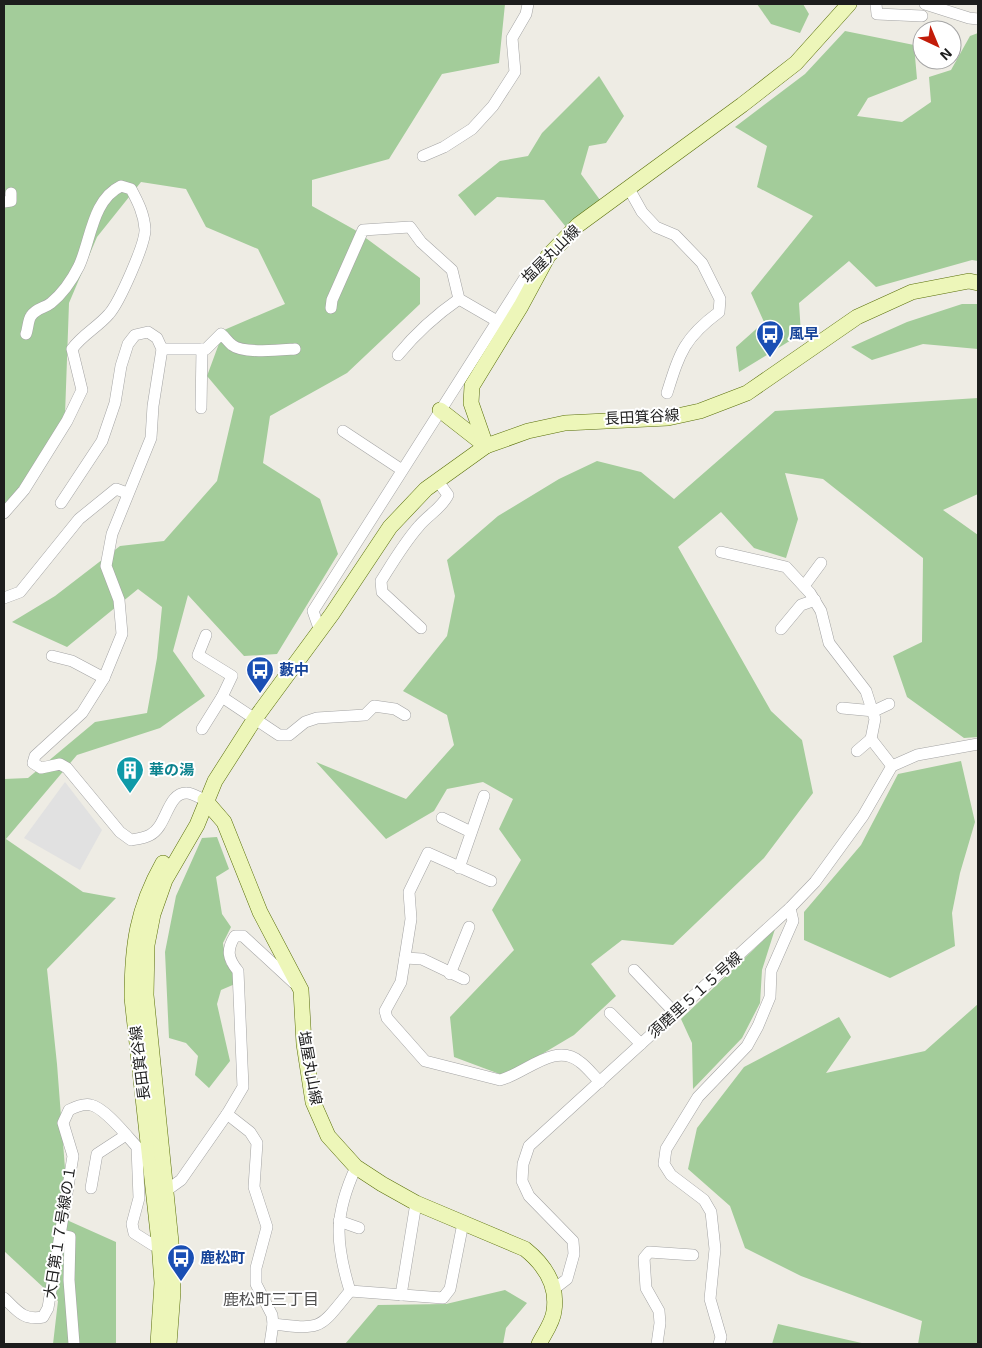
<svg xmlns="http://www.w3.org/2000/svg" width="982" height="1348" font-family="'Exo 2','Noto Sans JP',sans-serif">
<rect width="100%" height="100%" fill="#eeece4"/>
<g fill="#a3cc9a">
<polygon points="4,4 505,4 499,63 442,74 389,159 312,180 312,206 355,230 420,278 420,304 347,373 270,416 263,463 320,499 338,554 277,654 244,656 188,595 173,651 205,696 160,728 77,755 6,839 83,892 116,898 47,969 57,1064 69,1221 116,1242 116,1344 53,1344 58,1301 4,1251 4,779 28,778 95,722 147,713 157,658 162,607 138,589 67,647 12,622 55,596 120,546 164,541 217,481 234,408 207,376 224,330 285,304 258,249 206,227 186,189 141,182 97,237 69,303 65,415 4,513"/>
<polygon points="757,4 803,4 809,14 800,33 771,24"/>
<polygon points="845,31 914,45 917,79 868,98 857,116 902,122 931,102 929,77 951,70 970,36 978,33 978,261 972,260 876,287 849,261 799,303 801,334 739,372 736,347 764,322 751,293 813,216 757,187 767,146 735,127 805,74"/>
<polygon points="599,76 624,116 606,143 589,146 581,174 600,200 566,227 544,200 497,197 475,216 458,195 500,161 528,156 542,133"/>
<polygon points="962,304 978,304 978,349 923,344 872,360 851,347 907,322"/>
<polygon points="978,398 978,494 943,510 978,535 978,737 964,738 907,697 893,656 922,642 923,558 823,479 785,473 798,519 786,558 754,548 721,512 678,547 771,711 802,740 813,793 764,858 673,945 622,940 591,964 616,996 574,1035 505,1076 454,1057 450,1017 514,950 492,910 521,860 499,829 513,799 483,782 447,789 434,811 386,839 316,762 406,799 454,745 447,715 403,691 447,636 455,596 447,560 498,516 559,479 597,461 641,472 674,499 775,411"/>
<polygon points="961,761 975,822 960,873 952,913 955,946 890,978 804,940 804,912 861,845 898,774"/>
<polygon points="217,837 229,869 216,877 222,914 231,927 223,943 226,964 234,971 235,984 221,990 217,1004 230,1061 209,1088 195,1075 198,1056 186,1043 169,1038 165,952 176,896 202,838"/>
<polygon points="775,929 762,970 760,1003 742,1038 693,1089 692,1043 681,1019"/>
<polygon points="978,1004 978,1344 918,1344 922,1321 801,1276 745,1248 730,1206 688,1169 697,1128 744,1067 839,1017 851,1037 826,1073 925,1051"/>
<polygon points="505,1290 527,1303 506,1328 503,1344 345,1344 378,1305 446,1304"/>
<polygon points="778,1324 866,1344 772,1344"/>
</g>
<polygon fill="#e1e1e1" points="65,782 102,830 80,870 24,838"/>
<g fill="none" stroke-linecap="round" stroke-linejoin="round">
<g stroke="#a4a4a4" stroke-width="12">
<g id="street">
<polyline points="876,4 877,14 922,16"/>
<polyline points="925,4 969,18 978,19"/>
<polyline points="423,156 444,147 472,129 493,106 515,72 512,38 526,14 528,4"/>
<path d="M628 187 642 212 656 227 675 235 702 263 720 299 719 312C684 338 680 352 667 393"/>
<polyline points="4,202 11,201 11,193"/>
<polyline points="331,308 332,300 363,230 410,227 421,242 452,270 459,299 497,321"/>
<path d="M162 349H206L221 334C225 337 228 342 232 345 243 354 281 350 295 349"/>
<path d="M398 355C416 333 436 315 459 299"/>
<polyline points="201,408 202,349"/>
<polyline points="343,431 402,470"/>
<path d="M61 503 102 441 115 403 121 366 128 344 135 335 148 332 157 338 162 349 153 406 151 438 112 534 106 566 119 600 122 634 104 678 82 713 35 756 33 763 41 768 60 764 67 768 120 832 131 840C137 839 145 838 150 835 167 827 167 792 187 793 192 793 200 798 205 800"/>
<path d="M4 513 24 490 67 421 82 390 72 349C83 334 98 327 109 314 119 303 146 243 145 229 144 214 138 202 131 189L121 186C92 200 91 240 79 266 72 280 62 294 51 303 45 308 36 308 31 316 28 320 28 329 26 334"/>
<polyline points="721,552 786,567 810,593 821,611 829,643 866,691 875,719 871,739 892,766"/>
<polyline points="804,586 821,563"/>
<polyline points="4,598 20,592 79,519 116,489 127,493"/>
<path d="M421 628 382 592 381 581C393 562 404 543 419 526 428 515 442 508 448 495L437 480"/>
<polyline points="781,629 801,605 815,600"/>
<polyline points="320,631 313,611 526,276 543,260"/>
<polyline points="52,656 72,661 104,678"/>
<polyline points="222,697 279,735 289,735 305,722 317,718 365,715 374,706 395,709 405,715"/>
<polyline points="842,708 874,711 889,704"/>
<polyline points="202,729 222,697 232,676 198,655 206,635"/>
<polyline points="857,751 871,739"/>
<polyline points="442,818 471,832"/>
<polyline points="459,868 484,796"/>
<path d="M491 881 428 853 409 892 411 919 401 982 385 1011 387 1018 425 1061 500 1080C525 1074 555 1041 580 1062 587 1067 593 1075 600 1082"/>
<polyline points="405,958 422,959 464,979"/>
<polyline points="634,970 675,1013"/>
<polyline points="450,974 469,927"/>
<polyline points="610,1013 641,1044"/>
<path d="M227 1114 250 1132 257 1143 254 1187 267 1227 256 1268V1284L272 1315 273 1324C323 1330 319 1329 350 1291 335 1242 334 1215 356 1167"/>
<polyline points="91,1188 97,1154 126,1135"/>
<path d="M167 1190 181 1180 227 1114 243 1087 238 971C228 959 226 950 235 936H243L294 983"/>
<polyline points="339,1221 359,1228"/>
<polyline points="60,1235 70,1237 69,1280 74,1344"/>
<polyline points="554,1289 567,1279 574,1254 573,1241 529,1196 522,1181 523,1164 529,1146 790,908 815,882 863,816 892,766 917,755 978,744"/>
<polyline points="350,1291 443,1298 450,1289 463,1223"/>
<polyline points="401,1295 416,1203"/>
<path d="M4 1298C17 1310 23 1321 43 1317L48 1308 73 1156 63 1123 69 1110C75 1107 84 1103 91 1105 105 1108 127 1136 137 1147L139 1198 132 1224 134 1233 153 1245 159 1242"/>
<polyline points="270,1344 273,1324"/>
<polyline points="657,1344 660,1323 659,1311 646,1288 644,1258 649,1252 693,1255"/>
<polyline points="719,1344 721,1337 710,1299 715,1249 711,1212 704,1200 671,1175 664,1164 666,1149 698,1097 747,1046 758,1026 770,997 771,971 793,921 790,908"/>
</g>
</g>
<g stroke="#596f0a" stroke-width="16">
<g id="secondary">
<polyline points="440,410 486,446"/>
<polyline points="486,446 471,403 472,386 521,306 548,256 578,225 742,105 796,63 849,4"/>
<path d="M205 800 224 822 260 912 301 990 304 1044 313 1102 328 1136 356 1167 382 1184 416 1203 525 1249C545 1265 558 1285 554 1311 553 1322 544 1334 539 1344"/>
<path d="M158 1344 162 1283 159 1242 132 998C132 946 137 909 163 863"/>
<polyline points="169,1344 173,1292 171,1242 146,995 147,945 153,914 165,880 197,825 215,781 254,720 332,614 390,527 426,489 486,446 528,431 565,423 668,418 700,411 747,393 857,317 912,292 969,281 978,283"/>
</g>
</g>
<use href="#street" stroke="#fff" stroke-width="11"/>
<use href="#secondary" stroke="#edf6b9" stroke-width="15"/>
</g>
<defs>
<g id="bus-pin" transform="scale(1.4375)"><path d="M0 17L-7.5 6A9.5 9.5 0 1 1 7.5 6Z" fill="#1a4fb4" stroke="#fff"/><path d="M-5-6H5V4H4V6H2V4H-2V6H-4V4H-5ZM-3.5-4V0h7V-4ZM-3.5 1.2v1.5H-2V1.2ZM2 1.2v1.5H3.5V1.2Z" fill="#fff"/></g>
<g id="building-pin" transform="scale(1.4375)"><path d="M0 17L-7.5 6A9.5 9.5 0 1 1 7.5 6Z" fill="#0f9aa8" stroke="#fff"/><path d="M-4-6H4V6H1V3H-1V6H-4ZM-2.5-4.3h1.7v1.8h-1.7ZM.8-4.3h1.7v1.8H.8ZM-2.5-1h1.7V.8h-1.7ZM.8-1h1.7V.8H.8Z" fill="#fff"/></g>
</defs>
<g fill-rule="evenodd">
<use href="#bus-pin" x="770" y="334"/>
<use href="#bus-pin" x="260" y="670"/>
<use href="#building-pin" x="130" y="770"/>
<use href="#bus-pin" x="181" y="1258"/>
</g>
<g text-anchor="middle" stroke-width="4" stroke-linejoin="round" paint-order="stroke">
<g font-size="15" fill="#1d1d1d" stroke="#fff">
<text transform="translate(551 254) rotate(-45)" y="5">塩屋丸山線</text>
<text transform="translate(642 417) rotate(-3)" y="5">長田箕谷線</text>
<text transform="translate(695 995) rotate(-42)" y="5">須磨里５１５号線</text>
<text transform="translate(140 1063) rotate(-97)" y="5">長田箕谷線</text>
<text transform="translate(310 1068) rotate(80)" y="5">塩屋丸山線</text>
<text transform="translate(60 1232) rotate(-81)" y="5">大日第１７号線の１</text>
</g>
<g font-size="15" font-weight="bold" fill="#164399" stroke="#fff" text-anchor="start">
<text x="789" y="339">風早</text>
<text x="279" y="675">藪中</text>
<text x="200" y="1263">鹿松町</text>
</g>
<g font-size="15" font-weight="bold" fill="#0d838f" stroke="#fff" text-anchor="start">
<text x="149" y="775">華の湯</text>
</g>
<g font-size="16" fill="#505050" stroke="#fff">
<text x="271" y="1305">鹿松町三丁目</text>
</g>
</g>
<rect width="982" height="1348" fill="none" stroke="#1d1d1d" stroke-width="10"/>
<g transform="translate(937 45) rotate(136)"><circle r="24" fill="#ffffff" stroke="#a5a5a5"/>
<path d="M0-4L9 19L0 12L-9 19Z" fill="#c21c09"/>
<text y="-8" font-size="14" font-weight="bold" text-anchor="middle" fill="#1d1d1d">N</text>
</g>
</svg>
